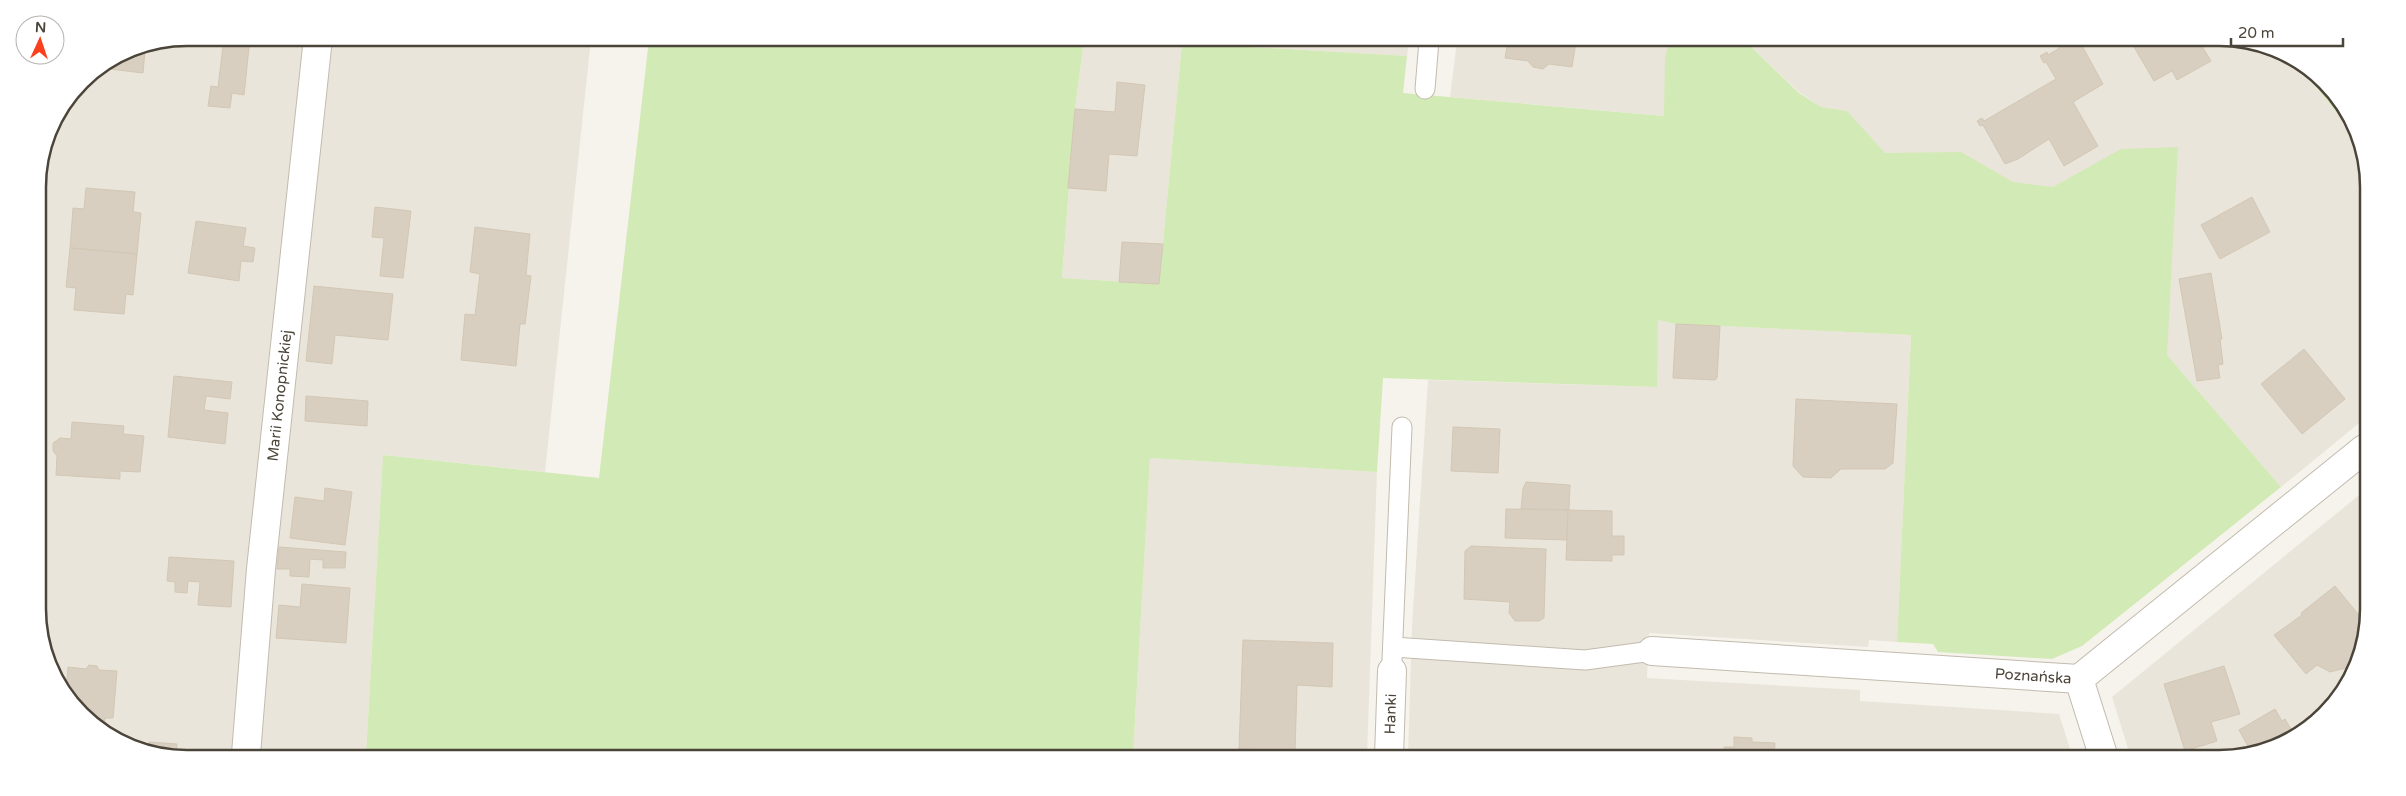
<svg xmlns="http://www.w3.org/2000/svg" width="2406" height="796" font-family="'Varela Round',sans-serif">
<rect width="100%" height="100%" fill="#f6f3ec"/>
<g fill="#eae5da">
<polygon points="187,38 310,38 234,754 148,753 112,738 75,708 40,638 38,230 49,129 81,81 130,49"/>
<polygon points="332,38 591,39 545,472 383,455 366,754 256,754 272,548"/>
<polygon points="1084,40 1409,41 1407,56 1182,43 1159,284 1062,278 1075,109"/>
<polygon points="1457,41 1669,41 1665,59 1665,116 1450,97"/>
<polygon points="1745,41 2258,43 2292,58 2352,131 2366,158 2364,419 2281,487 2167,355 1911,335 1897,642 1869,640 1868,647 1649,633 1647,678 1860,690 1860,701 2059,714 2073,758 1408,756 1412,626 1428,380 1656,387 1658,320 1676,324 1911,335 1847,111 1821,107 1799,92"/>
<polygon points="1150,458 1377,472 1367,756 1133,756"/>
<polygon points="2364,491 2363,648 2343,692 2310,727 2267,750 2229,758 2131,758 2112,697"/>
</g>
<g fill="#d2eab5">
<polygon points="649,39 1084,40 1075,109 1062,278 1159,284 1182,43 1407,56 1403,93 1664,116 1665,58 1669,41 1745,41 1799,93 1821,107 1847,111 1885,153 1961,152 2013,182 2053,187 2121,149 2178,147 2167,355 2281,487 2082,646 2052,659 1938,652 1933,644 1897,642 1911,335 1676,324 1658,320 1657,387 1383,378 1377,472 1150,458 1133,756 366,754 383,455 599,478"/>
<path d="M2292 58C2326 73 2337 99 2352 131Z"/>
</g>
<g fill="#d8cfc1" stroke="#d3c7b4">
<polygon points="224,38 250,38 244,95 232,93 230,108 208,106 211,86 218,87"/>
<polygon points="1508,41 1576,41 1572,67 1549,64 1543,69 1533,67 1528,61 1505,58"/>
<polygon points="2069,42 2080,42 2103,84 2073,102 2098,146 2064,166 2049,139 2018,159 2005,164 1983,125 1980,126 1977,121 1982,118 1984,121 2056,79 2046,62 2044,63 2040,56 2047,52 2048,55"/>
<polygon points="2142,42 2200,43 2211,61 2177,80 2172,71 2154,81 2134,47"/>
<polygon points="148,45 148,51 145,51 143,73 101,68 130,49"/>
<polygon points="1117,82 1145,85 1137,156 1109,154 1106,191 1068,188 1075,109 1115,112"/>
<polygon points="86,188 135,192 133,212 141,213 137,254 70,248 73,208 84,209"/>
<polygon points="2252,197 2270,232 2220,259 2201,225"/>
<polygon points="375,207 411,211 403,278 380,276 384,238 372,237"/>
<polygon points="196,221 246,228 243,246 255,248 253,262 241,261 239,281 188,273"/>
<polygon points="475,227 530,234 526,275 531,276 525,324 520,324 516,366 461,360 465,314 475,315 480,274 470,272"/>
<polygon points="1122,242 1163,244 1159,284 1119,282"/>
<polygon points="70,248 137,254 133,295 126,294 124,314 74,310 76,288 66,287"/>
<polygon points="2211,273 2222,339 2220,339 2223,364 2218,365 2220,378 2197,381 2179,279"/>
<polygon points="314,286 393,294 388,340 335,335 332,364 306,361"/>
<polygon points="1676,324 1720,326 1717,378 1715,380 1673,378"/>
<polygon points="2304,349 2345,399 2302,434 2261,384"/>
<polygon points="174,376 232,382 230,399 206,396 204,410 228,413 225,444 168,437"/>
<polygon points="306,396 368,401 367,426 305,421"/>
<polygon points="1796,399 1897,404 1893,463 1885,469 1841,469 1831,478 1803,477 1793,466"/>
<polygon points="72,422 124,426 123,434 144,436 140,472 120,471 120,479 56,475 57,456 53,451 53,443 60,438 71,439"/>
<polygon points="1453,427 1500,429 1498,473 1451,471"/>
<polygon points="1526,482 1570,485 1569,510 1521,509 1523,489"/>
<polygon points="325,488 352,492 345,545 290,538 295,497 324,501"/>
<polygon points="1506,509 1568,510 1567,540 1505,538"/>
<polygon points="1568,510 1612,511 1612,536 1624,536 1624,555 1612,555 1612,561 1566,560"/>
<polygon points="1471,546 1546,549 1544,618 1539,621 1515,621 1509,613 1510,602 1464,599 1465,551"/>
<polygon points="279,547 346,552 345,568 323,568 323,560 310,559 309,577 290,576 290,569 277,569"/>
<polygon points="169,557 234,561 231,607 198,605 200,582 188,581 187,593 175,592 175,582 167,581"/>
<polygon points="302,584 350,588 346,643 276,638 279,605 300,607"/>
<polygon points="2335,586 2363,620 2363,648 2352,674 2346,668 2330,672 2317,665 2306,674 2274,635 2302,615 2301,613"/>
<polygon points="1243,640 1333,643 1332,687 1297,685 1295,751 1239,749"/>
<polygon points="89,665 97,666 99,670 117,671 113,718 105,718 104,732 75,708 66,690 68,667 86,669"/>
<polygon points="2224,666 2240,714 2211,722 2217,741 2185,751 2164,684"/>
<polygon points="2275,709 2282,721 2285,719 2291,729 2251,752 2239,730"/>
<polygon points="1734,737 1752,738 1752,742 1775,743 1774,757 1723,757 1724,747 1734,747"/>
<polygon points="149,742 177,744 176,753 148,753"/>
</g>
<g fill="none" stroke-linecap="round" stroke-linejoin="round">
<g stroke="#c2bbae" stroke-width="21">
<g id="service">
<polyline points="1425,89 1429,41"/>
<polyline points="1393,647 1585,660 1652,651"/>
<polyline points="1392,660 1402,427"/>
</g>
</g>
<g stroke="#c2bbae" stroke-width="30">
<g id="minor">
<path id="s1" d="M1652 651 2079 679 2364 449"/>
<polyline points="2079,679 2104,758"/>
<path id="s2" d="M246 754 261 569 318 38"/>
<path id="s3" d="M1389 756 1392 671"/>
</g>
</g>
<use href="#service" stroke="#fff" stroke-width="19"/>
<use href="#minor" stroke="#fff" stroke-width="28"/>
</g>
<g text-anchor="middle" stroke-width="4" stroke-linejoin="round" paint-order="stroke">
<g font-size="15" fill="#4b4439" stroke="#fff">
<text dy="5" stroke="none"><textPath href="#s2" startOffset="360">Marii Konopnickiej</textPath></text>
<text dy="5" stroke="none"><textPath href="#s1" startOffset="382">Poznańska</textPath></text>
<text dy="5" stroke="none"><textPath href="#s3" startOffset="42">Hanki</textPath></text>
</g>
</g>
<path d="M0 0H2406V796H0ZM187 46H2219A141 141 0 0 1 2360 187V609A141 141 0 0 1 2219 750H187A141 141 0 0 1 46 609V187A141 141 0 0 1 187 46Z" fill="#fff" fill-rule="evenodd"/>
<path fill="none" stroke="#4b4439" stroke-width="2.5" d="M187 46H2219A141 141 0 0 1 2360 187V609A141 141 0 0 1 2219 750H187A141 141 0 0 1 46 609V187A141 141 0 0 1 187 46Z"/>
<g transform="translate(40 40) rotate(3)"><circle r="24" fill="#ffffff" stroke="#b7b4b0"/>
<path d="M0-4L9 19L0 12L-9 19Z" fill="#fc3f1d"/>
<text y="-8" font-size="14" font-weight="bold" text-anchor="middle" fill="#4b4439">N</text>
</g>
<path d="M2231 38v8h112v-8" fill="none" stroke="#4b4439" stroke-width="2.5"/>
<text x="2238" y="38" font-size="15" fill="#4b4439" stroke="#ffffff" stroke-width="4" paint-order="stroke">20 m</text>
</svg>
